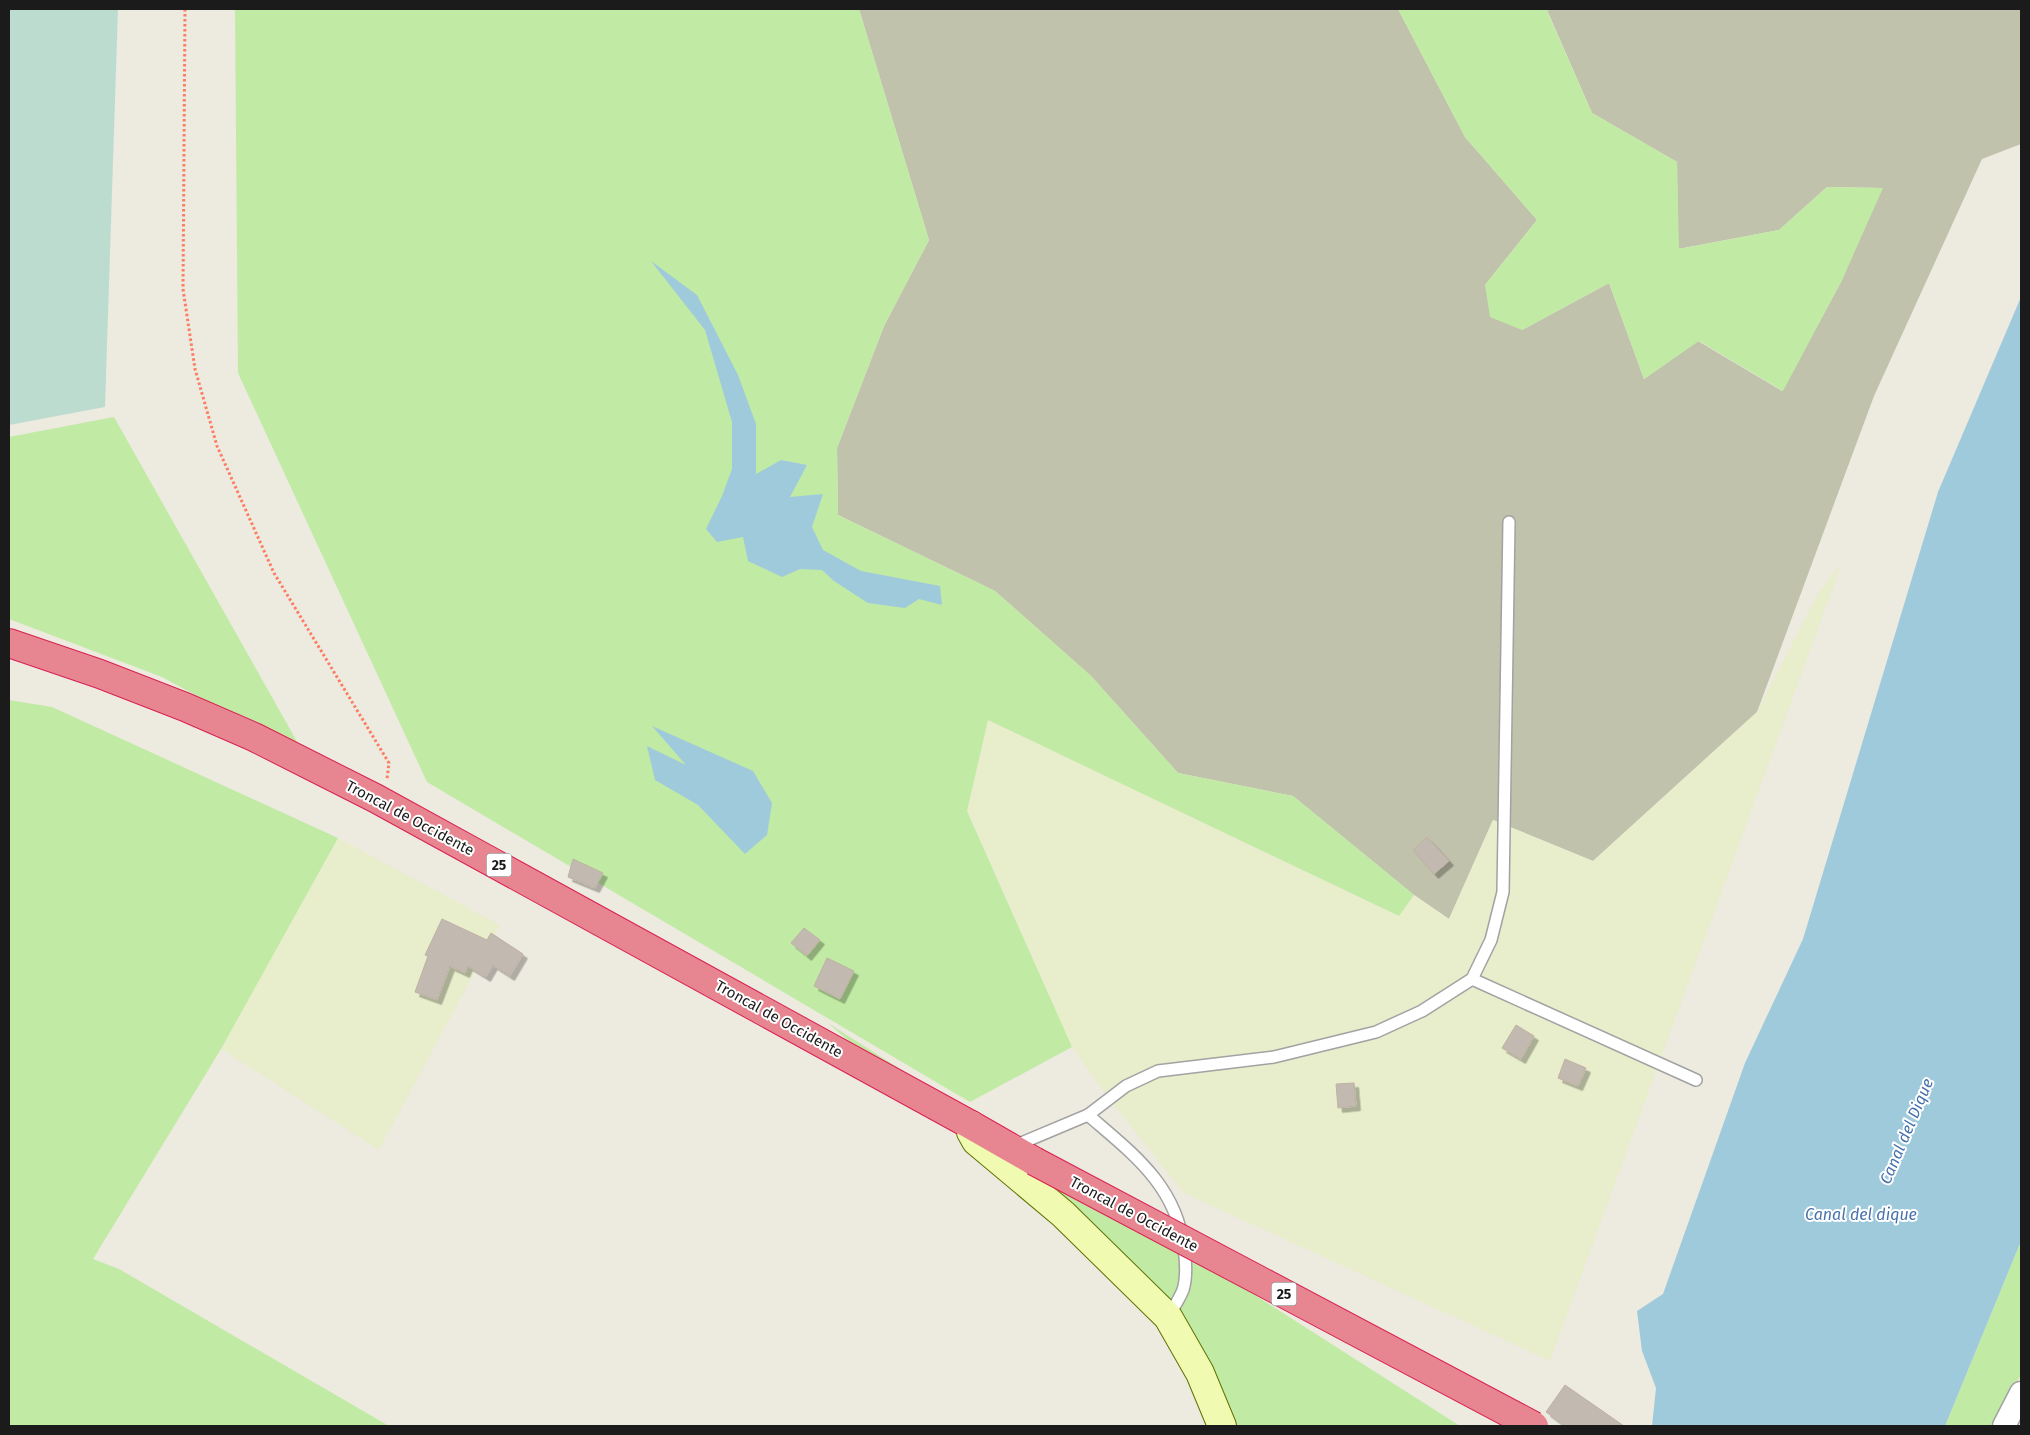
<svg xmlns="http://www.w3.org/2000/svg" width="2030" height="1435" font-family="'Fira Sans',sans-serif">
<defs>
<filter id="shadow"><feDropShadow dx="4.5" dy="4.5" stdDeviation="0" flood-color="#0004"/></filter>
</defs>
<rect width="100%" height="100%" fill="#edeae0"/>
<polygon fill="#c0c2ac" points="859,9 1398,9 1465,137 1537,220 1485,285 1522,330 1609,283 1644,379 1698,341 1782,391 1841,282 1882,188 1827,187 1779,230 1678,249 1677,162 1592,113 1547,10 2021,9 2021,144 1982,159 1874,396 1757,712 1593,861 1493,820 1449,919 1414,895 1293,796 1178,773 1091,676 995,591 838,515 837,448 884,326 929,240"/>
<g fill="#e8edcb">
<polygon points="1842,563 1550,1361 1184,1193 1110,1100 1072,1047 967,810 988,720 1399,916 1414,895 1449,919 1493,820 1593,861 1757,712 1819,592"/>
<polygon points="338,838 500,925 379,1150 221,1049"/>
</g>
<g fill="#c1eaa4">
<polygon points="235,9 859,9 929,240 884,326 837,448 838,515 995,591 1091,676 1178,773 1293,796 1414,895 1399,916 988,720 967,811 1072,1047 970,1102 427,782 238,373"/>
<polygon points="1398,9 1553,9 1547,11 1592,113 1677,162 1679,249 1779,230 1827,187 1883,188 1841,282 1783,391 1699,341 1644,379 1609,283 1522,330 1490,317 1485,285 1537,220 1465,137"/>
<polygon points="114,417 304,754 162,677 9,619 9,437"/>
<polygon points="9,700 52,707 338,838 221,1049 93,1259 119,1269 389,1426 9,1426"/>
<polygon points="828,1023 1460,1426 1219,1426 1168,1317"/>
<polygon points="2021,1241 2021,1375 1991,1425 1945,1426"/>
</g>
<polygon fill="#bddcd0" points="9,9 118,9 105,407 9,425"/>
<g fill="#9fcadc">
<polygon points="651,261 697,295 738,375 756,424 756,474 781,460 807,465 790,497 823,494 812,527 823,550 861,571 940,586 942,605 919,599 905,608 868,603 834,581 822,570 800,569 782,577 748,561 743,537 717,542 706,529 722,496 732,469 732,422 705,330"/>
<polygon points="2021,297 2021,1241 1945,1426 1652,1426 1656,1388 1642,1351 1637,1311 1663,1294 1745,1063 1803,939 1938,492"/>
<polygon points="652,726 753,771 772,803 767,835 745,854 698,805 655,780 647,746 686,765"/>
</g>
<g fill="#c2b9b0" stroke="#bfb1a3" filter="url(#shadow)">
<polygon points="1427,837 1449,861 1434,874 1413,850"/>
<polygon points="573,859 603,873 595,888 568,877"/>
<polygon points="442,919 487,940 491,933 523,954 510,976 493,965 486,977 468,966 465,973 450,966 437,1000 415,992 428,956 425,955"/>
<polygon points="804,928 820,940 807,956 791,943"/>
<polygon points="827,958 854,971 840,999 814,986"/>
<polygon points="1516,1025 1534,1036 1521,1059 1502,1048"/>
<polygon points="1565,1059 1586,1068 1578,1086 1558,1078"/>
<polygon points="1354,1083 1356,1106 1338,1108 1336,1084"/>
<polygon points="1565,1385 1624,1426 1565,1426 1546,1412"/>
</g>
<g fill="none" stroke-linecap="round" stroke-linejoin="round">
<g stroke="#a2a2a2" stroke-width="14">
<g id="lane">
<polyline points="1472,979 1696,1080"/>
<path d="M1088 1115C1133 1154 1176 1185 1184 1248 1186 1262 1187 1277 1183 1290 1179 1300 1173 1308 1168 1317"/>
<polyline points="1012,1147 1088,1115 1126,1086 1158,1071 1274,1057 1376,1032 1422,1011 1472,979 1491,940 1503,892 1509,522"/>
</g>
</g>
<g stroke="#a2a2a2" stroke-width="25">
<polyline id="street" points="2004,1426 2021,1393"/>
</g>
<g stroke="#5e7202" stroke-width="30">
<polyline id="secondary" points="971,1125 971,1132 976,1141 1063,1214 1168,1317 1200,1373 1222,1426"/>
</g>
<g stroke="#d92052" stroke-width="30">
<polyline id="highway" points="9,643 100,674 185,707 254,737 375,798 971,1125 1034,1161"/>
</g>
<polyline stroke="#fc7d62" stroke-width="3" stroke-dasharray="2.5 2.5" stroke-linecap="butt" points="185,9 183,289 195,369 217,446 274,573 389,763 387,779"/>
<use href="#lane" stroke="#fff" stroke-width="11"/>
<use href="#street" stroke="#fff" stroke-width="22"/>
<use href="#secondary" stroke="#f1fab1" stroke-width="28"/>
<use href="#highway" stroke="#e78590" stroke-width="28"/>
<g stroke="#d92052" stroke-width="30" stroke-linecap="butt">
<polyline id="highway-bridge" points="1034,1161 1534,1426"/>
</g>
<use href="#highway-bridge" stroke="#e78590" stroke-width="28"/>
</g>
<g text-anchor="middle" stroke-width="4" stroke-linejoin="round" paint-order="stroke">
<g fill="#fff" stroke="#5f5f5f" stroke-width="1">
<rect x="486.5" y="853.5" width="25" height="23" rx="4"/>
<rect x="1271.5" y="1282.5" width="25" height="23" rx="4"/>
</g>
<g font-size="14" font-weight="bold" fill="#1b1b1b">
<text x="499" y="870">25</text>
<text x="1284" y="1299">25</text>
</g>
<g font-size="15" fill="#1b1b1b" stroke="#fff">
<text transform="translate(410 818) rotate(28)" y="5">Troncal de Occidente</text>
<text transform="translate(779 1019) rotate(29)" y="5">Troncal de Occidente</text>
<text transform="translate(1134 1214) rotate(28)" y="5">Troncal de Occidente</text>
</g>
<g font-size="16" font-style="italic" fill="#4772ac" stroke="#fff">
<text transform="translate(1906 1131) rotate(-67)" y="6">Canal del Dique</text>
<text x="1861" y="1220">Canal del dique</text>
</g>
</g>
<rect width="2030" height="1435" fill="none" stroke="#1b1b1b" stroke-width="20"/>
</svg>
